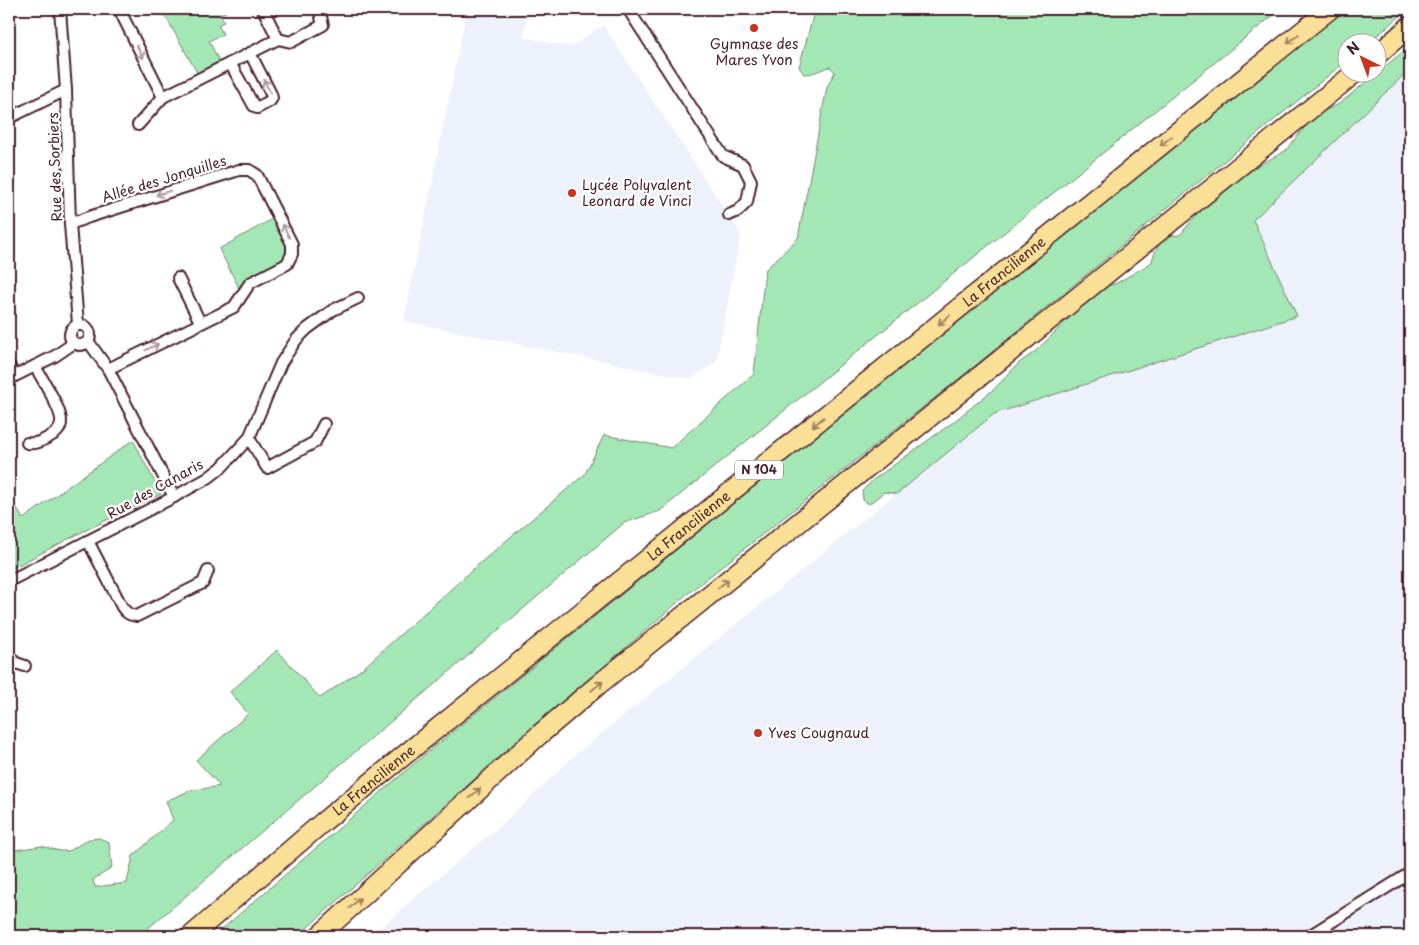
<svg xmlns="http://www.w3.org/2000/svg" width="1419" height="945" font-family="'Playpen Sans',sans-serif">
<rect width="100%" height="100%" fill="#fff"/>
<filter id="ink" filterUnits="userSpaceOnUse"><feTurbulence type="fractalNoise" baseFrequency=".02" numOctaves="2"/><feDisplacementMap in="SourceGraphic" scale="10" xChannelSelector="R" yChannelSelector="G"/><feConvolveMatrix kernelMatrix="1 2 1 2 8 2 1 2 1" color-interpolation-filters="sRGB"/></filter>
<g filter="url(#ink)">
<g fill="#ecf1fc">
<polygon points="467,9 528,9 523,37 571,47 603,25 741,234 716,362 691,379 404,321"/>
<polygon points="1410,69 1410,936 370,936 509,818 574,756 994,414 1297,316 1253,220"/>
</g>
<g fill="#a3e8b4" stroke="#768470">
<polygon points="156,9 231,9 220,15 224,22 218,25 223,34 209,41 222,67 200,78 167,19 158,13"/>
<path d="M815 9H1281L660 511 624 523 139 936H9V851L41 846 60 851H69L89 839 99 838 109 842 112 867C106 873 99 875 93 880L95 887 127 883 133 856 173 820 166 801 189 791 220 786 196 760 248 714 230 692 277 650 320 698 362 669 480 563 585 474 604 435 671 448 754 374 765 270 798 238 827 87 835 72 830 67C820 69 816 74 804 74L799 67Z"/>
<polygon points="1345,9 1409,9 1369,42 1346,42 1346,61 975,366 686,595 436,813 298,936 214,936 423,756 821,432 953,320"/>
<polygon points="1410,46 1410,69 1253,220 1297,316 994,414 897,494 884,492 869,504 863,500 862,491 873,480 952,423 994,389 1019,363 1037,350 1079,308 1104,287 1117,283 1151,263 1156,250 1164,236 1180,235 1199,212 1248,171 1285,151 1315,115 1339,104"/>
<polygon points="274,218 288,244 288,252 283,260 246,279 239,288 219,249"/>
<polygon points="9,261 16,283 9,287"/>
<polygon points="133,440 161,494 82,532 9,570 9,494 23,519"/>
</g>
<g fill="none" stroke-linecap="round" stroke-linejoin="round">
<g stroke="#4a1f2b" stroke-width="14">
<g id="street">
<polyline points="60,9 66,90 70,224 78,324"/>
<polyline points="119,9 163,97 278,39 263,9"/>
<polyline points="628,9 723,156 743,165 751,181 747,202 738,211 729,215"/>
<polyline points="278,39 291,42 323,25 319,9"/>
<polyline points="230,63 254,106 257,108 270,101 272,98 271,94 250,53"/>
<polyline points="9,118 66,90"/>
<polyline points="138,125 163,97"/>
<polyline points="70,224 89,217 239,170 249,170 257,175 292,244 292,254 287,264 250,283 234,307 108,369"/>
<polyline points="178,278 200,322"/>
<circle cx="80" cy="335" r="10"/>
<polyline points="88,341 108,369 174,497"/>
<polyline points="9,365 14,376"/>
<polyline points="9,379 55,356 74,343"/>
<polyline points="249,438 267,468 315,442 324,424"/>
<path d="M27 443C36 444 40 442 49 437 55 434 60 431 61 423 63 411 42 379 35 366"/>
<path d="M88 541 122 607C126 613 129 615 137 616L203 583 208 571"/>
<polyline points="9,581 174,497 208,478 221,468 249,438 281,363 296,340 307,329 333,310 358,298"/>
<polyline points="9,656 16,663 25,666"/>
<polyline points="1309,936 1410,873"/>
</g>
</g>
<g stroke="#4a1f2b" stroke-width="22">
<g id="highway">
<polyline points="1376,56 1410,26"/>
<path id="s1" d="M191 936 323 822 418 744 1330 9"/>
<polyline points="319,936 539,735 598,685 1356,72"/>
</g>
</g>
<use href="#street" stroke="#fff" stroke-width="10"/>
<use href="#highway" stroke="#fadf96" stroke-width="19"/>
</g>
<defs><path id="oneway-shaft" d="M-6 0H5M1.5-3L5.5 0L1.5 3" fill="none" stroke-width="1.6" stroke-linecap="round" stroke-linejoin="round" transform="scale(1.25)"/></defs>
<g stroke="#a27f60">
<use href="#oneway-shaft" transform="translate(1293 39) rotate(141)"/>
<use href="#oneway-shaft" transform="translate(1166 141) rotate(141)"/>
<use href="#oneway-shaft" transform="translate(944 320) rotate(141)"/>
<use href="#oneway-shaft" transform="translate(818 422) rotate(141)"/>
<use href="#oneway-shaft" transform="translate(723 584) rotate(-39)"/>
<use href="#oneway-shaft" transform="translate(597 686) rotate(-40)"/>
<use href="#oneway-shaft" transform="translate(475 793) rotate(-42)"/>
<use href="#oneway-shaft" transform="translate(355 903) rotate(-43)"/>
</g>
<g stroke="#ae9aa0">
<use href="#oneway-shaft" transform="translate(140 52) rotate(63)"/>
<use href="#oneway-shaft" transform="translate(267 86) rotate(-117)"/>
<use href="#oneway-shaft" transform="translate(163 193) rotate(163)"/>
<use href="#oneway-shaft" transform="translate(286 231) rotate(-117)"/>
<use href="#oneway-shaft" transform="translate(152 347) rotate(-27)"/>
</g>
</g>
<g fill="#c8321e" stroke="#fff" stroke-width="2">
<circle cx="754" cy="28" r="5"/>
<circle cx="572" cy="193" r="5"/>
<circle cx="758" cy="733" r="5"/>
</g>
<g text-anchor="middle" stroke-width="4.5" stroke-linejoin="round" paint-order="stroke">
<rect fill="#fff" stroke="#80626b" stroke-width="1" x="735" y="460.5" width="48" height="19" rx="4"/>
<g font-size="12" font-weight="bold" fill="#4a1f2b">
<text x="759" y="474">N 104</text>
</g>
<g font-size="14" fill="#4a1f2b" stroke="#fff" text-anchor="start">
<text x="754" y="49" text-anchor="middle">Gymnase des<tspan x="754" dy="16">Mares Yvon</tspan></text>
<text x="582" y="190">Lycée Polyvalent<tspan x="582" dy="16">Leonard de Vinci</tspan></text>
<text x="768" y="738">Yves Cougnaud</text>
</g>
<g font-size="14" fill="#4a1f2b" stroke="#fff">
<text transform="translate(55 167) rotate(-92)" y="5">Rue des Sorbiers</text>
<text transform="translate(164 179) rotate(-17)" y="5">Allée des Jonquilles</text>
<text dy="5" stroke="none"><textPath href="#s1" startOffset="1050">La Francilienne</textPath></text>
<text transform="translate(155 489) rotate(-29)" y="5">Rue des Canaris</text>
<text dy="5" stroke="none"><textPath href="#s1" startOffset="645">La Francilienne</textPath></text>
<text dy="5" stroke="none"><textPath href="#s1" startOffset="240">La Francilienne</textPath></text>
</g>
</g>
<rect width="1419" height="945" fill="none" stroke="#fff" stroke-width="30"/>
<rect x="15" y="15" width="1389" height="915" fill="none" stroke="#4a1f2b" stroke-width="2" filter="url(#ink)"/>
<g transform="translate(1362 58) rotate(318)"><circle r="24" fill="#ffffff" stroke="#b7a5aa"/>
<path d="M0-4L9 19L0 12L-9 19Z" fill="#c8321e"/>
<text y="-8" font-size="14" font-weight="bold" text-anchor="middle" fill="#4a1f2b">N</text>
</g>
</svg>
